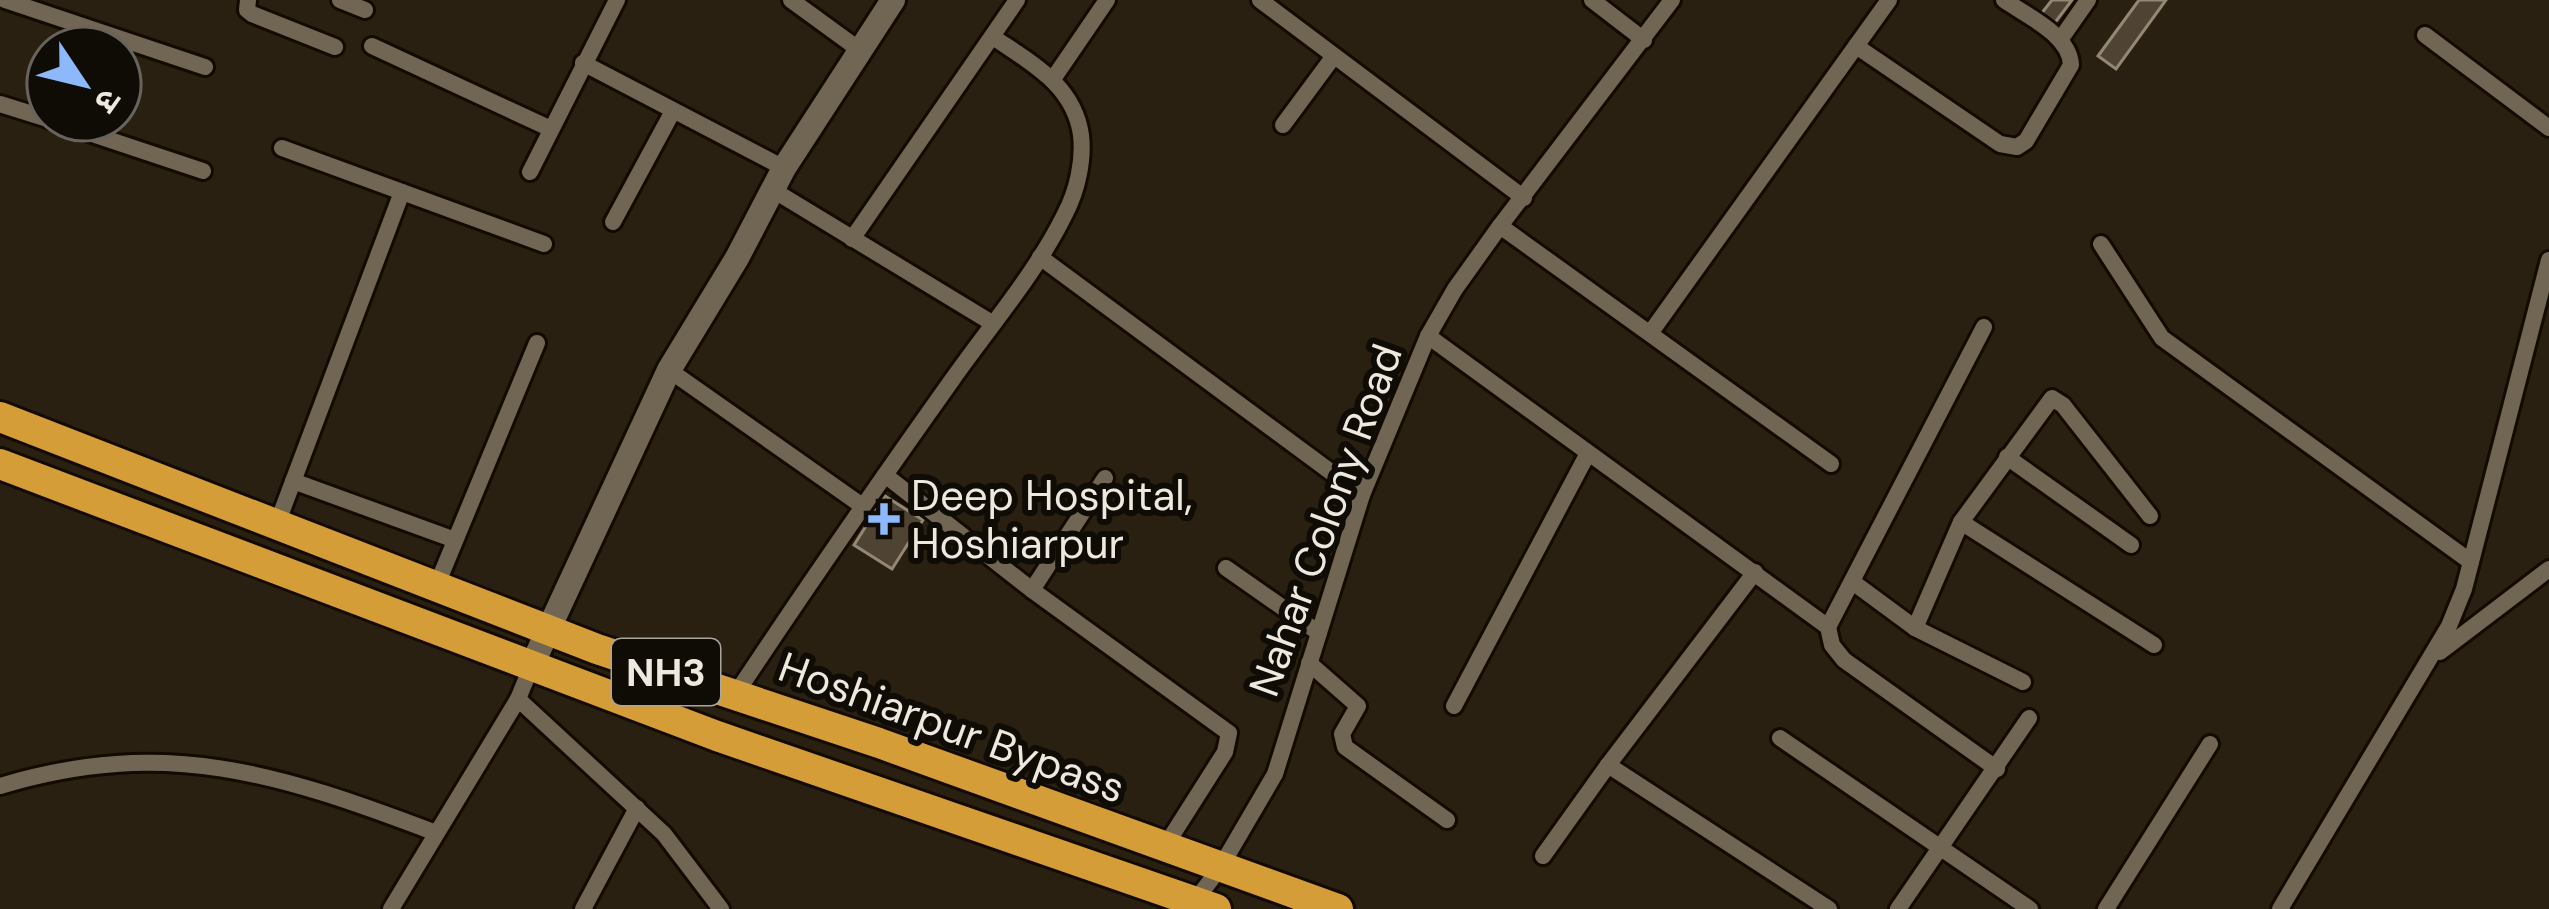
<svg xmlns="http://www.w3.org/2000/svg" width="2549" height="909" font-family="'DM Sans','Noto Sans Devanagari',sans-serif">
<rect width="100%" height="100%" fill="#2a2011"/>
<polygon fill="#0007" points="893,492 926,514 897,559 887,498"/>
<g fill="#4f4434" stroke="#948875" stroke-width="3">
<polygon points="2052,0 2072,0 2054,24 2041,14"/>
<polygon points="2139,0 2166,0 2116,69 2098,56"/>
<polygon points="885,496 923,520 892,569 854,545"/>
</g>
<g fill="none" stroke-linecap="round" stroke-linejoin="round">
<g stroke="#130a00" stroke-width="22">
<g id="street">
<polyline points="5,0 205,67"/>
<polyline points="248,0 247,10 252,14 335,47"/>
<polyline points="340,0 365,10"/>
<polyline points="791,0 861,51"/>
<polyline points="1260,0 1524,198"/>
<polyline points="1592,0 1644,40"/>
<polyline points="2425,35 2549,128"/>
<polyline points="2060,40 2088,0"/>
<polyline points="372,46 551,129"/>
<polyline points="1856,46 1889,0"/>
<polyline points="583,63 784,168"/>
<polyline points="1053,79 1107,0"/>
<polyline points="0,104 48,119"/>
<polyline points="50,120 203,171"/>
<polyline points="1283,125 1334,56"/>
<polyline points="282,148 544,244"/>
<polyline points="530,172 617,0"/>
<polyline points="773,190 992,323"/>
<polyline points="613,222 673,111"/>
<polyline points="1500,226 1831,464"/>
<polyline points="852,239 1017,0"/>
<polyline points="2101,244 2162,338 2471,562"/>
<polyline points="1040,257 1362,495"/>
<path d="M1651 332 1856 46 2000 144 2017 147 2026 141 2071 65C2070 35 2027 16 2004 0"/>
<polyline points="1428,336 1828,627 1832,645 1844,660 1997,769"/>
<polyline points="669,370 861,505"/>
<polyline points="2007,457 2131,545"/>
<polyline points="885,475 1032,590 1229,733 1225,752 1164,848"/>
<polyline points="293,481 455,540"/>
<polyline points="2150,516 2063,405 2052,398 1961,522 2154,645"/>
<polyline points="277,524 402,192"/>
<polyline points="1226,568 1319,633"/>
<polyline points="1755,572 1608,765 1829,909"/>
<polyline points="1854,583 1915,628 2023,682"/>
<polyline points="436,587 537,343"/>
<polyline points="1032,590 1105,478"/>
<polyline points="1828,627 1984,327"/>
<polyline points="1915,628 1961,522"/>
<polyline points="2440,652 2549,569"/>
<polyline points="1309,663 1358,706 1342,734 1345,747 1447,820"/>
<path d="M735 695C806 588 878 484 952 380 990 326 1036 273 1065 214 1077 191 1084 161 1081 135 1074 85 1031 63 993 37"/>
<polyline points="518,699 664,834 721,909"/>
<polyline points="1454,706 1587,455"/>
<polyline points="1780,738 2030,909"/>
<path d="M0 786C166 736 280 774 436 833"/>
<polyline points="1543,856 1608,765"/>
<polyline points="1191,906 1220,868 1275,774 1362,495 1428,336 1455,289 1500,226 1672,0"/>
<polyline points="391,909 518,699 532,665"/>
<polyline points="583,909 637,808"/>
<polyline points="1898,909 2029,718"/>
<polyline points="2106,909 2210,744"/>
<polyline points="2280,909 2449,626 2464,589 2549,260"/>
</g>
</g>
<g stroke="#130a00" stroke-width="30">
<polyline id="secondary" points="532,665 669,370 737,258 784,168 893,0"/>
</g>
<g stroke="#130a00" stroke-width="36">
<g id="highway">
<polyline points="0,417 597,649 879,743 1338,909"/>
<polyline points="0,464 717,736 1216,909"/>
</g>
</g>
<use href="#street" stroke="#716654" stroke-width="16"/>
<use href="#secondary" stroke="#716654" stroke-width="24"/>
<use href="#highway" stroke="#d59d38" stroke-width="30"/>
</g>
<path fill="#8db9fc" stroke="#0f0b05" stroke-width="4.5" d="M878 501h12v12h12v12h-12v12h-12v-12h-12v-12h12z"/>
<g text-anchor="middle" stroke-width="12" stroke-linejoin="round" paint-order="stroke">
<rect fill="#0f0b05" stroke="#aba69d" stroke-width="3" x="612" y="639" width="108" height="66" rx="9"/>
<g font-size="39" font-weight="bold" fill="#eee8de">
<text x="666" y="686">NH3</text>
</g>
<g font-size="42" fill="#eee8de" stroke="#0f0b05" text-anchor="start">
<text x="911" y="510">Deep Hospital,<tspan x="911" dy="48">Hoshiarpur</tspan></text>
</g>
<g font-size="42" fill="#eee8de" stroke="#0f0b05">
<text transform="translate(1325 520) rotate(-70)" y="15">Nahar Colony Road</text>
<text transform="translate(952 727) rotate(20)" y="15">Hoshiarpur Bypass</text>
</g>
</g>
<g transform="translate(84 84) rotate(125)"><circle r="57" fill="#0f0b05" stroke="#68635c" stroke-width="3"/>
<path d="M0-9L21 45L0 30L-21 45Z" fill="#8db9fc"/>
<text y="-18" font-size="33" font-weight="bold" text-anchor="middle" fill="#eee8de">उ</text>
</g>
</svg>
